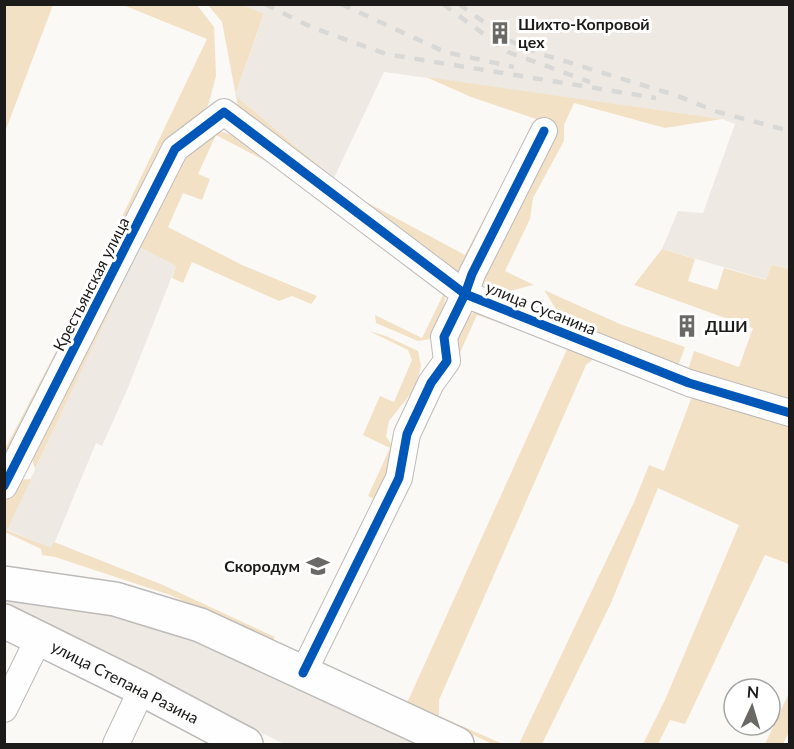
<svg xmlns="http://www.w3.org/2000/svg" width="794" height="749" font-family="Lato,sans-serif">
<rect width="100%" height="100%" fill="#fbf9f6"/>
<g fill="#eee9e2">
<polygon points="243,5 789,5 789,269 772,265 767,280 662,249 678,211 703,213 735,124 722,119 384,72 334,178 235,95 264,15"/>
<polygon points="140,246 176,266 127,390 102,446 96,443 52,549 7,529"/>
<polygon points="4,592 115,609 189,641 192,636 419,744 284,744 167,685 5,612"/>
</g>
<g fill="#f3e1c5">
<polygon points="5,4 53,5 5,132 4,5"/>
<polygon points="123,5 197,5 214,27 216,76 208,106 175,137 5,472 5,449 78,309 207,39"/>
<path d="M208 5H243L264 14 235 95 355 196 465 255 536 119 471 97 426 77 722 119 665 128 574 103 564 125V141L533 198 530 219 505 271 534 285C523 287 507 293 496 292 478 288 479 270 455 272L239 112 222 22Z"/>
<polygon points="223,132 241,138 288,173 216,135 198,174 210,179 202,200 183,193 168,227 242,265 317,296 311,304 292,296 279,301 192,262 183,283 172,278 176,266 140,247 35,469 32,459 34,443 131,250 188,154 215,133"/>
<polygon points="662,249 695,259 688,281 717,290 724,268 766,280 772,265 789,269 789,405 687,373 694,351 739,367 753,328 634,285"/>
<polygon points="447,287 443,313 431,339 418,341 376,323 375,315 422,338"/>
<polygon points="544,290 620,324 685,347 677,369 566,325"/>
<path d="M478 309 524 326 525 332 477 315 458 357C456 336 460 321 478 309Z"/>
<polygon points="369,331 386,336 418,351 421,366 416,387 389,421 386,436 395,451 382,485 380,502 368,496 390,448 363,435 380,396 394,402 412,360 408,350"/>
<polygon points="568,347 673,381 677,392 595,358 586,365 439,700 439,716 503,744 492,744 407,703"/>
<polygon points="707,394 789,418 789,564 765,555 685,724 670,720 658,744 643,744 665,700 739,525 658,488 611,603 542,744 519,744 635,500 649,465 664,471 691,399"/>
<polygon points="31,479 7,530 51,548 54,542 163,585 275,637 273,641 170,595 55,557 42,555 41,549 5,532 4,505 17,480"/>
<polygon points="789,693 789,732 783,744 765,744"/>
</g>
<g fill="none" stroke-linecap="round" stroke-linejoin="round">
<g stroke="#bdbbb9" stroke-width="28">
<g id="minor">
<polyline points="4,486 175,149 224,112 465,294 689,383 790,413"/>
<polyline points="303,673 399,478 407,434 431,383 447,361 444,337 465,294 472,274 544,131"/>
<polyline points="4,709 39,638"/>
<polyline points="116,744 142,689"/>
</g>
</g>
<g stroke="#bdbbb9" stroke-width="36">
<g id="major">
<polyline points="4,583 115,599 200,625 457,744"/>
<polyline points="4,621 142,689 246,744"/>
</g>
</g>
<use href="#minor" stroke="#fefefe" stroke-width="26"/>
<use href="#major" stroke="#fefefe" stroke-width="33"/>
<g stroke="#d8d8d7" stroke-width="4.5" stroke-dasharray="10 10" stroke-linecap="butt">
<polyline points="265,4 311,27 386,54 656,98"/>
<polyline points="341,4 445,52 514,67"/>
<polyline points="443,4 508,52 590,82"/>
<polyline points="459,4 510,41 538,53 675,95 718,112 790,131"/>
</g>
<g stroke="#fff" stroke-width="13">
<g id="cycleway">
<polyline points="4,486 175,149 224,112 465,294 689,383 790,413"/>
<polyline points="303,673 399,478 407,434 431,383 447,361 444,337 465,294 472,274 544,131"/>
</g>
</g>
<use href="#cycleway" stroke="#0057b8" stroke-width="9"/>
</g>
<defs>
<g id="building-bare" transform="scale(1.8)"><path d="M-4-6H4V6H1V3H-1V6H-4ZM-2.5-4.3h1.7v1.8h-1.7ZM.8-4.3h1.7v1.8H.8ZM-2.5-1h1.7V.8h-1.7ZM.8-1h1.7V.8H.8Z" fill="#6a6966" stroke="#fff" stroke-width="2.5" paint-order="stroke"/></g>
<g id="school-bare" transform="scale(1.8)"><path d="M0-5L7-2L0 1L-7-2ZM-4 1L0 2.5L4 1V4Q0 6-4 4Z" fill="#6a6966" stroke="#fff" stroke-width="2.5" paint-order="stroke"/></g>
</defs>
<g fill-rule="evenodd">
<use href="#building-bare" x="500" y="33"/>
<use href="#building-bare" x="687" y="326"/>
<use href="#school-bare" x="318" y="566"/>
</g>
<g text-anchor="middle" stroke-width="6" stroke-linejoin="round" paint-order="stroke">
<g font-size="16" font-weight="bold" fill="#1c1b19" stroke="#fff" text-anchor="start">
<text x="518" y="30">Шихто-Копровой<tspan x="518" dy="18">цех</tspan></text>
<text x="705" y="332">ДШИ</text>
<text x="300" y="572" text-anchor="end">Скородум</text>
</g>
<g font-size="16" fill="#1c1b19" stroke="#fff">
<text transform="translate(91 284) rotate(-63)" y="6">Крестьянская улица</text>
<text transform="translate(541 308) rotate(22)" y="6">улица Сусанина</text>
<text transform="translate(125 682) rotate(27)" y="6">улица Степана Разина</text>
</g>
</g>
<rect width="794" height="749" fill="none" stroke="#1c1b19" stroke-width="12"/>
<g transform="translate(752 707) rotate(4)"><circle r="28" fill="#ffffff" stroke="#a4a4a3" stroke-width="1.5"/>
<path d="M0-4.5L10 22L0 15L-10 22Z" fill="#6a6966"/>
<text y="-9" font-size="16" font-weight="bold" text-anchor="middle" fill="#1c1b19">N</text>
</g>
</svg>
